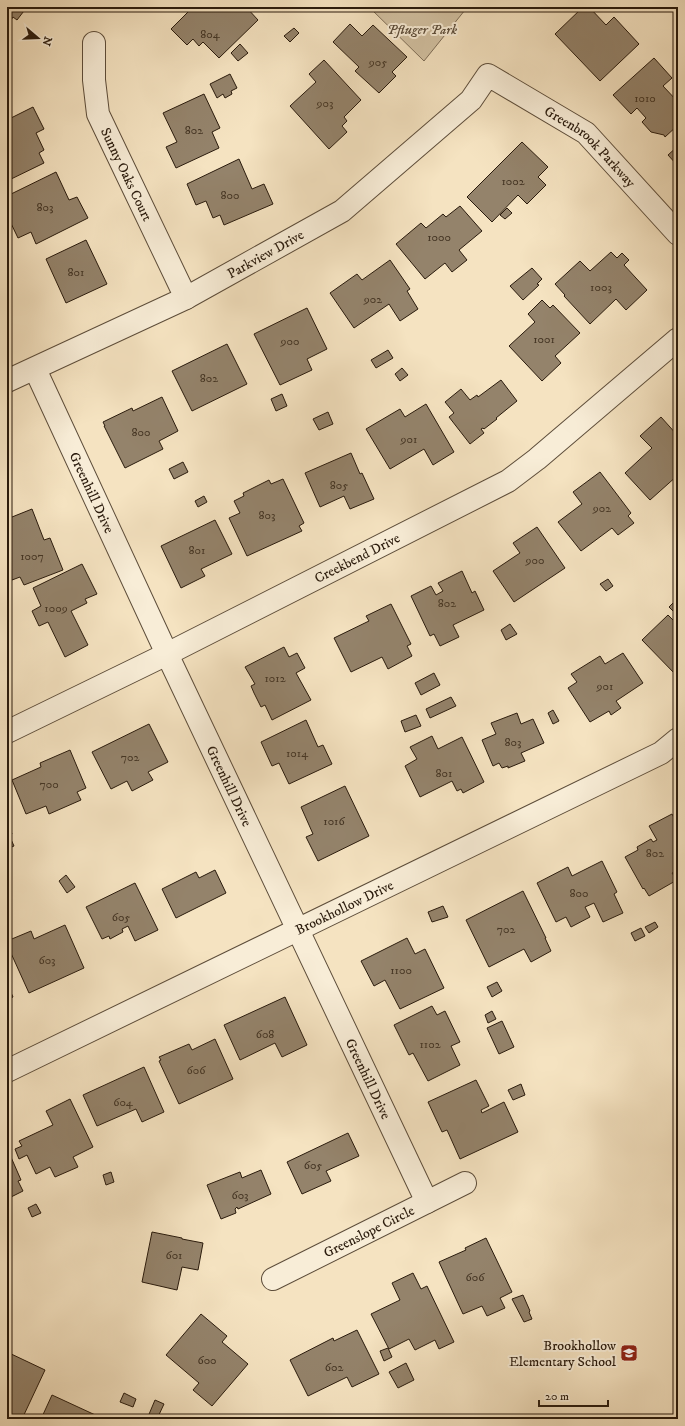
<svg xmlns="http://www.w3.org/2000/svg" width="685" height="1426" font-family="'IM FELL DW Pica',serif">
<rect width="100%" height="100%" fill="#f5e3c1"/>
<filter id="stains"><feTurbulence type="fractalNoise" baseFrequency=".005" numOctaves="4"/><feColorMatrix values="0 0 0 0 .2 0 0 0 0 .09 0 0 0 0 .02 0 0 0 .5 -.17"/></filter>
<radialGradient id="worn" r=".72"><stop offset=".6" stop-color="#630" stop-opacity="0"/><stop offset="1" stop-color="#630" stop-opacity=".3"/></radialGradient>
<polygon fill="#d2c1a2" stroke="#7e6e58" points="369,7 464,7 465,10 424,61"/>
<g fill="#94836b" stroke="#2a1b0d">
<polygon points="7,7 27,7 17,20 13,17 7,26"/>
<polygon points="193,7 246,7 258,20 219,58 203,42 199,46 193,39 187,45 171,29"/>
<polygon points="583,7 589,7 606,25 614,17 639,44 600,81 555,34"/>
<polygon points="350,24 362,36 373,25 407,57 392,72 396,76 379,93 355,71 359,67 333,42"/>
<polygon points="294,28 299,33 290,42 284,36"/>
<polygon points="240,44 248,53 238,61 231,53"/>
<polygon points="654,58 672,78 663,86 678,102 678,125 665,137 664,135 651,132 642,122 646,118 637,108 631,114 613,95"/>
<polygon points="324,60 361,100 344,117 347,121 342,126 347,132 329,149 290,106 316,82 309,74"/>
<polygon points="230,74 237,88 231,91 232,94 225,98 223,94 217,98 210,84"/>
<polygon points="204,94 220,128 212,132 219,148 176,168 166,147 177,142 163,113"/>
<polygon points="33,107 44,129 36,133 44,150 39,153 44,163 7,181 7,120"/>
<polygon points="522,142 548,167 538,177 546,185 527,204 518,195 492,222 467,197"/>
<polygon points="678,146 678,166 668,155"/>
<polygon points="239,159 252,189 264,184 273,204 224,225 220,215 213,218 206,201 196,205 187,184"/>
<polygon points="56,172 69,200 77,197 88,218 36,244 31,232 18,238 7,215 7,196"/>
<polygon points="460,206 482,231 459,250 467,260 452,272 445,263 425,279 396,244 421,223 426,228 443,214 446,217"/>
<polygon points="507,208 512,213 505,219 500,215"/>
<polygon points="86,240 107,284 66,303 46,259"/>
<polygon points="611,252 617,258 622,253 629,260 624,265 647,290 626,310 616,299 590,324 564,296 565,295 555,284 580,261 590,271"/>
<polygon points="390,260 410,289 407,291 418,309 400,321 389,304 354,328 330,293 357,274 362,280"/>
<polygon points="532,268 542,279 537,284 539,285 523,300 510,286"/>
<polygon points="542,300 550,308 553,305 580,333 555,356 561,363 542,381 509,346 535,322 528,314"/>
<polygon points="307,308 327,349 307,359 312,370 280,385 254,334"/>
<polygon points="227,344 247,384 192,411 172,371"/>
<polygon points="388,350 393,358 376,368 371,360"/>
<polygon points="402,368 408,375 400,381 395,374"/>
<polygon points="501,380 517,401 496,418 497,419 484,429 483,428 481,429 484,433 470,444 449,417 454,413 445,402 461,389 470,400 477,395 478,397"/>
<polygon points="282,394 287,406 276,411 271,399"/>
<polygon points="162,397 178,431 159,441 163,449 125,468 104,426 105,426 103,422 132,408 133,411"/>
<polygon points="426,404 454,452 433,465 424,449 390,469 366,429 400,409 405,417"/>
<polygon points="328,412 333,424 319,430 313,419"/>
<polygon points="661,417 678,436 678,475 650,500 625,473 652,448 640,436"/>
<polygon points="351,453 360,474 362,473 374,499 350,509 344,496 320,507 305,473"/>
<polygon points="183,462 188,472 174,479 169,469"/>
<polygon points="600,472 631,513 628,516 634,523 618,535 612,528 581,551 558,522 582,504 573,492"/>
<polygon points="283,479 304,523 299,526 302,531 247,556 229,518 240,513 234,501 244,496 243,493 269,480 271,484"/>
<polygon points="204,496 207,502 198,507 195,501"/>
<polygon points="32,509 44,540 50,538 63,570 24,585 20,577 12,580 7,566 7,519"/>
<polygon points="215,520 232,554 201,569 205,576 181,588 161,546"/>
<polygon points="537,527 565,568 514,602 493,571 520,553 513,543"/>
<polygon points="82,564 97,594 85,599 87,603 71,611 88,645 65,657 48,622 39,626 32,611 41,606 33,588"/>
<polygon points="462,571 472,593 475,591 484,610 453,625 459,637 440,646 434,634 430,636 411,596 431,586 436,595 443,591 438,583"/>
<polygon points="608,579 613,586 606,591 600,584"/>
<polygon points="678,598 678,616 669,607"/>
<polygon points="391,604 411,644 407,646 412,656 388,669 382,657 351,672 334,638 369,621 366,616"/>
<polygon points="668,615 674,621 678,616 678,673 676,675 642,640"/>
<polygon points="510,624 517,634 506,640 501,630"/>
<polygon points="284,647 289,657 297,653 305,668 296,673 311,700 272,720 265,705 261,707 254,693 251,686 255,684 245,667"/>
<polygon points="623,653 643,683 616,701 621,708 611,715 609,711 590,722 568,688 577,682 571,674 600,656 605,664"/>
<polygon points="434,673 440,685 421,695 415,683"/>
<polygon points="451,697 456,706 430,718 426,709"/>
<polygon points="553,710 559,721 553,724 548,713"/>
<polygon points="517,713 521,724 533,719 544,743 521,753 525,761 508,768 508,766 502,768 499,763 493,766 482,740 496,734 491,723"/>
<polygon points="416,715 421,726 405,732 401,721"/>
<polygon points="306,720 318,747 323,745 332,764 289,784 279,763 272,766 261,742"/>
<polygon points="149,724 168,762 148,772 153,780 132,791 127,781 111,789 92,752"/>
<polygon points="432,736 438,749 462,737 484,782 463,793 461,789 457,791 452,781 420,797 405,766 417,759 410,747"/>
<polygon points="70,750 86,788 77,792 81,800 49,814 46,806 26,814 12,780 41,767 40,763"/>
<polygon points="345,786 369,836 318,861 306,837 313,834 301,807"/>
<polygon points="672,814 678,825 678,870 672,873 677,880 649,896 644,888 643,889 625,857 638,850 637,847 651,839 653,842 657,840 649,826"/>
<polygon points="7,822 12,834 9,835 14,846 7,849"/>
<polygon points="602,861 617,892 614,894 623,913 603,922 594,903 585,907 590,917 571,927 566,917 556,922 537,883 568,867 572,876"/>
<polygon points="215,870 226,893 176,918 162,889 196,872 199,878"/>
<polygon points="66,875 75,887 67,893 59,881"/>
<polygon points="135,883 158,930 135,941 128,926 122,929 123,932 110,939 109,936 102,939 86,907"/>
<polygon points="523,891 546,938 545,938 551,951 531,962 524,949 489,967 466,920"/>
<polygon points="443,906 448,917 432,922 428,912"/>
<polygon points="655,922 658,927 649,933 645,927"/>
<polygon points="65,925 84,968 29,993 10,951 11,951 7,941 31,931 34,939"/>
<polygon points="641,928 645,936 635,941 631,933"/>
<polygon points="407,938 415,954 425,949 444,988 400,1009 385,980 374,986 361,961"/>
<polygon points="497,982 502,991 492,997 487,987"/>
<polygon points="7,984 13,997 7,1000"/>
<polygon points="285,997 307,1045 282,1057 275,1043 240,1060 224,1025"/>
<polygon points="432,1006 437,1015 445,1011 460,1042 451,1046 460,1065 428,1081 413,1053 409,1055 394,1025"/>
<polygon points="492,1011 496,1019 488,1023 485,1015"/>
<polygon points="502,1021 514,1047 499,1054 487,1028"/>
<polygon points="215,1039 233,1079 179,1104 159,1061 161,1060 159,1057 189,1044 192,1050"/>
<polygon points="144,1067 164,1112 142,1122 136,1109 97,1126 83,1095"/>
<polygon points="476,1080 489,1106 481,1110 482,1113 504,1102 518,1132 460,1159 447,1130 442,1132 428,1102"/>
<polygon points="521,1084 525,1095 513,1100 508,1090"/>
<polygon points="70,1099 93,1147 73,1157 78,1167 55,1177 50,1167 36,1174 27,1155 19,1159 15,1149 22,1146 19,1141 53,1125 46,1111"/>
<polygon points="348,1133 359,1156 326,1171 331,1181 302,1194 287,1162"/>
<polygon points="7,1148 21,1180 18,1181 23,1191 7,1199"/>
<polygon points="261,1170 271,1194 238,1209 237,1207 235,1209 236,1213 221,1219 207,1185 240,1172 242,1178"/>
<polygon points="111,1172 114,1182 106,1185 103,1175"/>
<polygon points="36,1204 41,1213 32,1217 28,1208"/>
<polygon points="152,1232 182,1238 182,1239 203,1243 198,1270 182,1267 177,1290 142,1282"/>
<polygon points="486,1238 512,1292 500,1298 505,1308 487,1316 482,1306 463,1314 439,1262 466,1250 465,1248"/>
<polygon points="413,1273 421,1289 427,1286 454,1342 439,1349 435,1340 415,1350 409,1339 389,1349 371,1314 400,1300 392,1283"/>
<polygon points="523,1295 530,1311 529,1312 532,1319 524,1322 512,1299"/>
<polygon points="201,1314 227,1336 222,1342 248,1364 212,1406 193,1390 199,1383 166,1355"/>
<polygon points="357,1330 379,1374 352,1387 347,1377 308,1396 290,1360 333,1338 334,1341"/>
<polygon points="388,1348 392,1357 384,1361 380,1351"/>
<polygon points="7,1352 45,1370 22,1419 7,1419"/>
<polygon points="406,1363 414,1380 398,1388 389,1372"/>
<polygon points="124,1393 136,1399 133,1407 120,1402"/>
<polygon points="52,1395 104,1419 41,1419"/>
<polygon points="155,1400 164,1404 157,1419 147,1419"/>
<polygon points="280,1415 281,1419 271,1419 271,1416"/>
</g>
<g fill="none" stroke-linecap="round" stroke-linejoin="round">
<g stroke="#5d4d3a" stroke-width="24">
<g id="minor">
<path id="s1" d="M94 43V80L98 114 186 298"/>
<path id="s2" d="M35 369 167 654 427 1202"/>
<path id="s3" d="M7 381 186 298 342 211 471 100 488 75 586 133 678 234"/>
<path id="s4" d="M7 732 167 654 508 481 537 459 678 339"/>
<path id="s5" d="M7 1071 661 753 678 739"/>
<path id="s6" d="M273 1279 465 1183"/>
</g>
</g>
<use href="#minor" stroke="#f8edd7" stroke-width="22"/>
</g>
<defs>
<g id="school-square" transform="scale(0.9)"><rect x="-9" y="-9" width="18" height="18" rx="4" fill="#8f2418" stroke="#f8edd7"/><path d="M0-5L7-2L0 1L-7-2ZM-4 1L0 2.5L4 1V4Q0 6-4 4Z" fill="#fff"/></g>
</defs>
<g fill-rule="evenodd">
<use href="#school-square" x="629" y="1353"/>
</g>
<g text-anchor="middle" stroke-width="4" stroke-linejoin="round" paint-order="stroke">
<g font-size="12" fill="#443524">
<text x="210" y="38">804</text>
<text x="378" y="66">905</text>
<text x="645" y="102">1010</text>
<text x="325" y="107">903</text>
<text x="194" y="134">802</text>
<text x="513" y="185">1002</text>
<text x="230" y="199">800</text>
<text x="45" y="211">803</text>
<text x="439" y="241">1000</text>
<text x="76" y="276">801</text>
<text x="601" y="291">1003</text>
<text x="373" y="303">902</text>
<text x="544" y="343">1001</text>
<text x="290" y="345">900</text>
<text x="209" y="382">802</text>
<text x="141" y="436">800</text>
<text x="409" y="443">901</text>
<text x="339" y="489">805</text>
<text x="602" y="512">902</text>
<text x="267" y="519">803</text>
<text x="197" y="554">801</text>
<text x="32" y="560">1007</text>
<text x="535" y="564">900</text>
<text x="447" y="607">802</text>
<text x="56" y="612">1009</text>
<text x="275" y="682">1012</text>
<text x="605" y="690">901</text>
<text x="513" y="746">803</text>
<text x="297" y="757">1014</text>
<text x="130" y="761">702</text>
<text x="444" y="777">801</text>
<text x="49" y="788">700</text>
<text x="334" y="825">1016</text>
<text x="655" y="857">802</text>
<text x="579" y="897">800</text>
<text x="121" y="921">605</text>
<text x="506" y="933">702</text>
<text x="47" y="964">603</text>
<text x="401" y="974">1100</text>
<text x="265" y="1038">608</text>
<text x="430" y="1048">1102</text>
<text x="196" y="1074">606</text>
<text x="123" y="1106">604</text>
<text x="313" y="1169">605</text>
<text x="240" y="1199">603</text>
<text x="174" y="1259">601</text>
<text x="475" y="1281">606</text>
<text x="207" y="1364">600</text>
<text x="334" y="1371">602</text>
</g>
<g font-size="14" font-style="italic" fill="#5c4d3a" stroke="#f8edd7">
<text x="422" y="34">Pfluger Park</text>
</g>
<g font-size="14" fill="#2a1b0d" stroke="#f8edd7">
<text dy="5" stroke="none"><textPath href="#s3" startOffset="702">Greenbrook Parkway</textPath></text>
<text dy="5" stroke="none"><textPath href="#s1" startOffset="138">Sunny Oaks Court</textPath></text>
<text dy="5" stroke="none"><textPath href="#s3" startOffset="288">Parkview Drive</textPath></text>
<text dy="5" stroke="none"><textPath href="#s2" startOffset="136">Greenhill Drive</textPath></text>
<text dy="5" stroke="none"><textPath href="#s4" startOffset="391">Creekbend Drive</textPath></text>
<text dy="5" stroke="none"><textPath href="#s2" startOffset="460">Greenhill Drive</textPath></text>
<text dy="5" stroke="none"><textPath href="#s5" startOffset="375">Brookhollow Drive</textPath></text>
<text dy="5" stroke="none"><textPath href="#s2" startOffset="784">Greenhill Drive</textPath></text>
<text dy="5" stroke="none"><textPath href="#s6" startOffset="107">Greenslope Circle</textPath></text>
</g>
<g font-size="14" fill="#2a1b0d" stroke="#f8edd7" text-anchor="end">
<text x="616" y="1350">Brookhollow<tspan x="616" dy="16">Elementary School</tspan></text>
</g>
</g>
<rect width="685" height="1426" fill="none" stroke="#f5e3c1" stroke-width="24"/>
<rect x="8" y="8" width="669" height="1410" fill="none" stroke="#2a1b0d" stroke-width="2"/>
<rect x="12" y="12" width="661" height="1402" fill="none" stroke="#2a1b0d"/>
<g transform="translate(38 38) rotate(109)" stroke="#f8edd7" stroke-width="3" paint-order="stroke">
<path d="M0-3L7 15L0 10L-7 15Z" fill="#2a1b0d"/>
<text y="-6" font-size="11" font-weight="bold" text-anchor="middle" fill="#2a1b0d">N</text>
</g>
<path d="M539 1400v6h69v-6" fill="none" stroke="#2a1b0d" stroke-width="2"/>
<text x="545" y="1400" font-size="12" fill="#2a1b0d" stroke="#f8edd7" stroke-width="3" paint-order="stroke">20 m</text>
<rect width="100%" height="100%" filter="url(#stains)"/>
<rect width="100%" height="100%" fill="url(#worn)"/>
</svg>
